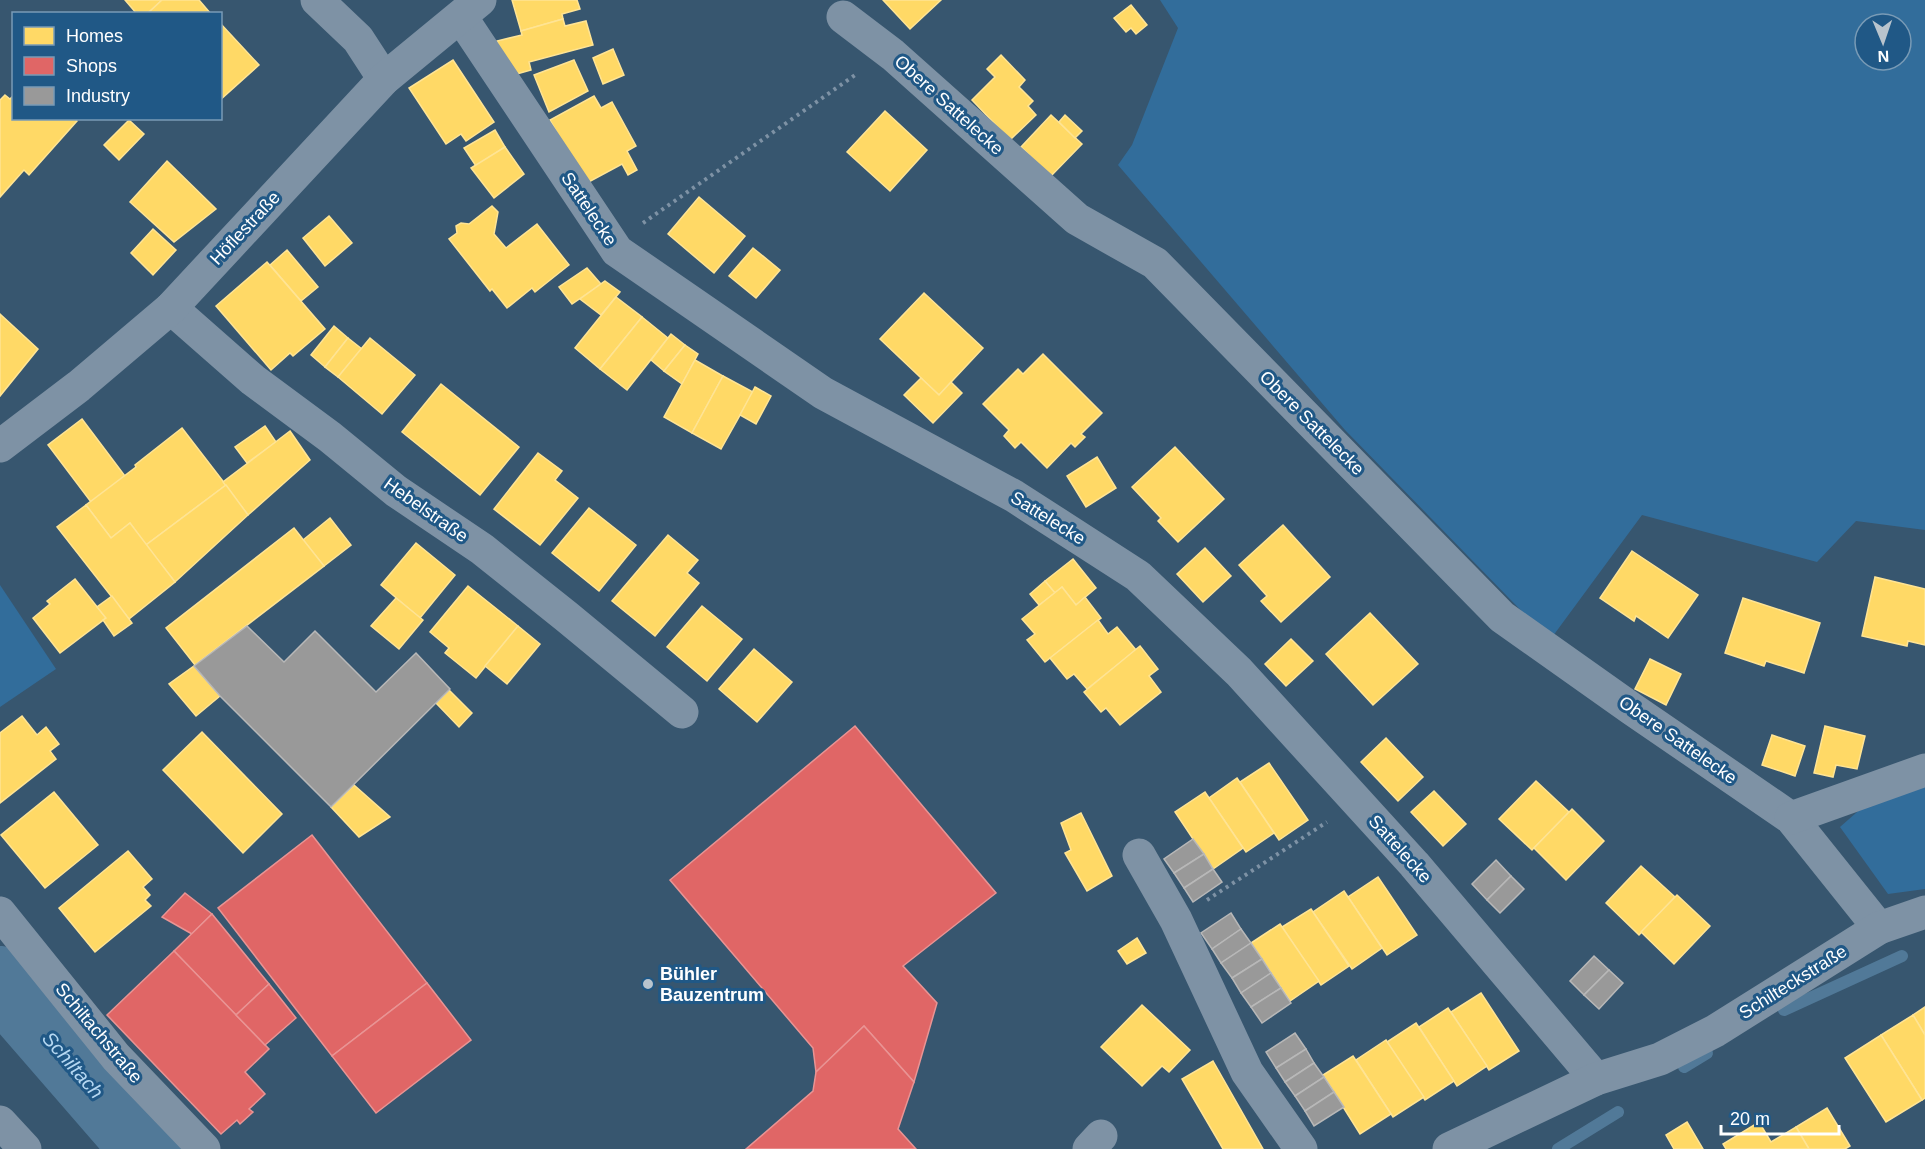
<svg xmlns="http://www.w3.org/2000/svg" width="1925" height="1149" font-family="Arial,sans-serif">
<rect width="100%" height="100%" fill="#37566f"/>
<g fill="#326d9b" fill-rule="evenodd">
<path d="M1160 0H1925V530L1856 521 1817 562 1642 515 1550 640 1345 430 1118 165 1132 145 1178 28ZM1865 24H1901V60H1865Z"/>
<polygon points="0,585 56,669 0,707"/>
<polygon points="1925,780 1925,889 1888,894 1840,827 1873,798"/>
</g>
<g fill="#ffd966" stroke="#ffe494" stroke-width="1.5">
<polygon points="125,0 162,0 147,14 137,14"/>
<polygon points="162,0 199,0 211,14 147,14"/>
<polygon points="512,0 577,0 580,9 562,14 563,19 521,31"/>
<polygon points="883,0 941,0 910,29"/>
<polygon points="1131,5 1147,25 1136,34 1131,28 1126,32 1114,18"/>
<polygon points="563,19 565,26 586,21 593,45 529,62 531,70 506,77 497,41 522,35 521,31"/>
<polygon points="220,23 259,65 220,100"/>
<polygon points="613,49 624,75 603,84 593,58"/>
<polygon points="1001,55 1025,80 1019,87 1033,101 1028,106 1036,115 1010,140 972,100 995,77 987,69"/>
<polygon points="453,60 494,122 466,141 461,134 446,144 409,88"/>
<polygon points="574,60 588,91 549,112 534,75"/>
<polygon points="5,95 10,99 14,95 14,118 74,118 77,121 29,175 24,170 0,197 0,100"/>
<polygon points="594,96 601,108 612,102 636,146 627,151 637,170 628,175 622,164 585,184 550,120"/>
<polygon points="885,111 927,150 890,191 847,152"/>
<polygon points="1051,115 1082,144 1051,176 1021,147"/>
<polygon points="1065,115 1082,131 1075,138 1059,122"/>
<polygon points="129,120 144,134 119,160 104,145"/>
<polygon points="495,130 505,147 476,166 464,148"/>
<polygon points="505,147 524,174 494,198 471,168"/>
<polygon points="167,161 216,209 174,242 130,202"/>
<polygon points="699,197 745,236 714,273 668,234"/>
<polygon points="492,206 498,212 494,234 506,248 537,224 569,265 535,292 532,288 507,308 492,289 490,291 449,239 457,233 456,226 461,223 469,224"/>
<polygon points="329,216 352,243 325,266 303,238"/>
<polygon points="153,229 176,250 153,275 131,253"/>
<polygon points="753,248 780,270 756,298 729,276"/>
<polygon points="287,250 318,287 301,301 270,265"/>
<polygon points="267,262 325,329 293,356 290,353 271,370 216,306"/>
<polygon points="587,268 601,284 572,304 559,287"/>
<polygon points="605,281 620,292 601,315 580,299"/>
<polygon points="924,293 983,348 939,395 880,339"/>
<polygon points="616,297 642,317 600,369 575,348"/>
<polygon points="0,314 38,349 0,396"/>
<polygon points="642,317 668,338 627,390 600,369"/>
<polygon points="334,326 348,338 325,367 311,355"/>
<polygon points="671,334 685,345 664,371 651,360"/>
<polygon points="348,338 362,349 338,377 325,367"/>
<polygon points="370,338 415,375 382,414 338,377"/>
<polygon points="685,345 698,354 682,384 664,371"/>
<polygon points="1043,354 1102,413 1081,434 1085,437 1075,447 1071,443 1047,468 1021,442 1015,448 1004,436 1009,430 983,404 1018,369 1023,374"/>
<polygon points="695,360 723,376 692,433 664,417"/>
<polygon points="723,376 753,392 721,449 692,433"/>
<polygon points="921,378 939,395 951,382 962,393 933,423 904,395"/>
<polygon points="441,384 519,447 480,495 402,432"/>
<polygon points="755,387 771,396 756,424 740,415"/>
<polygon points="82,419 125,476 91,502 48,445"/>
<polygon points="265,426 276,442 247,463 235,447"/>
<polygon points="182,428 226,485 146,545 130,523 111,538 86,505 136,467 135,465"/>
<polygon points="290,431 310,460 248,515 223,482"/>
<polygon points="1175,447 1224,499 1178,542 1158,521 1161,518 1132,487"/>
<polygon points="538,453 562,471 555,480 578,498 540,545 494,509"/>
<polygon points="1097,457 1116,488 1086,507 1067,476"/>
<polygon points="226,485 248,515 175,582 146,545"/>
<polygon points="86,505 111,538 130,523 175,582 129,619 57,527"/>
<polygon points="589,508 636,545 599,591 552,553"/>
<polygon points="330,518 351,545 324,566 303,540"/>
<polygon points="1283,525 1330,577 1281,622 1261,601 1267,596 1239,565"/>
<polygon points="294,528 324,566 195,665 166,628"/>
<polygon points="668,535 698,560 687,573 699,583 655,636 612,601"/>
<polygon points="416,543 455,575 420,618 381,585"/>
<polygon points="1205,548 1231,576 1203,602 1177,574"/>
<polygon points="1632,551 1698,595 1668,638 1636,616 1634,621 1600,598"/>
<polygon points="1073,559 1096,588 1076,605 1062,587 1055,593 1045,581"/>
<polygon points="1875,577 1925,589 1925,645 1908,641 1907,646 1862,636"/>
<polygon points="75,579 106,618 60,653 33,618 50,604 47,601"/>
<polygon points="1045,581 1055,593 1039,605 1030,594"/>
<polygon points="468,586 518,626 476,678 445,653 449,648 430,632"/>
<polygon points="1062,587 1076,605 1085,597 1101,618 1045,662 1027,640 1035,634 1022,619"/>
<polygon points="112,596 132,623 114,636 103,620 106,618 97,607"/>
<polygon points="396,598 423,620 399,649 371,626"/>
<polygon points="1743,598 1820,623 1804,673 1766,661 1764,666 1725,653"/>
<polygon points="702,606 742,639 707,681 667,647"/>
<polygon points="1370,613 1418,664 1373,705 1326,654"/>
<polygon points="1098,620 1108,634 1117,627 1136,650 1087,689 1074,674 1067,679 1050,658"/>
<polygon points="518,626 540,644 507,684 485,666"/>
<polygon points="1291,639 1313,661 1286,686 1265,664"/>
<polygon points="1140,646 1158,669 1149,676 1161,692 1120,725 1106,708 1101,712 1084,692"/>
<polygon points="754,649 792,682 757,722 719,689"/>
<polygon points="1650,659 1681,674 1666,705 1635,689"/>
<polygon points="194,666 220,696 196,716 169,684"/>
<polygon points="449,690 472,713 459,727 436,703"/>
<polygon points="22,716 37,735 46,727 59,744 50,751 56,759 0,803 0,733"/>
<polygon points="1825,726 1865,736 1857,769 1836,765 1833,777 1814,773"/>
<polygon points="202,732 282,814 243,853 163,770"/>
<polygon points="1772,735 1805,746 1795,776 1762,765"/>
<polygon points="1386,738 1423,777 1398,801 1361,762"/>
<polygon points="1269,763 1308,820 1279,840 1240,782"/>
<polygon points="1237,778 1274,833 1246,852 1209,798"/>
<polygon points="1536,781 1569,812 1532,850 1499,819"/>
<polygon points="354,785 390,817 359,837 331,807"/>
<polygon points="1434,791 1466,824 1443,846 1411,812"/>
<polygon points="54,792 98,845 45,888 1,835"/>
<polygon points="1205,792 1243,848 1213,869 1175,812"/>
<polygon points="1572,809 1604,841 1566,880 1534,848"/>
<polygon points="1081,813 1112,876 1087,891 1065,853 1071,850 1061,823"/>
<polygon points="128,851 152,879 143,887 150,895 145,900 151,906 95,952 59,908"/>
<polygon points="1641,866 1675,897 1639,935 1606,903"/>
<polygon points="1378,877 1417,935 1387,955 1348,897"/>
<polygon points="1344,891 1382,948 1352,969 1313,912"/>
<polygon points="1677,895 1710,926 1674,964 1641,932"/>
<polygon points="1311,909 1349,966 1321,985 1282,927"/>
<polygon points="1280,924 1319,981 1290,1001 1251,943"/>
<polygon points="1137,938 1146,953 1127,964 1118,951"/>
<polygon points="1481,993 1519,1051 1489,1070 1451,1012"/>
<polygon points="1142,1005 1190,1050 1169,1072 1162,1066 1142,1086 1101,1047"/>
<polygon points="1925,1007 1925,1035 1913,1015"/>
<polygon points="1448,1008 1487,1066 1457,1086 1419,1027"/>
<polygon points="1913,1015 1925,1035 1925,1098 1922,1100 1881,1035"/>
<polygon points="1416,1023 1454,1081 1425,1100 1387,1042"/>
<polygon points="1881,1035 1922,1100 1886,1122 1845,1058"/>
<polygon points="1386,1040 1424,1097 1393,1117 1356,1060"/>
<polygon points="1353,1056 1391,1114 1360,1134 1323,1075"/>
<polygon points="1213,1061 1263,1149 1223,1149 1182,1079"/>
<polygon points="1827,1108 1850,1146 1845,1149 1809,1149 1796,1127"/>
<polygon points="1687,1122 1703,1149 1674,1149 1666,1135"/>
<polygon points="1759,1122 1771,1142 1796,1127 1809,1149 1726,1149 1723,1144"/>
</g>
<g fill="#e06666" stroke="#e99494" stroke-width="1.5">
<polygon points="855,726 996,893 903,966 937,1003 914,1082 864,1026 816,1072 813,1048 670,880"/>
<polygon points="312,835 427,983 332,1056 218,908"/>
<polygon points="185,893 212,914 192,934 162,917"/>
<polygon points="212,914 269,984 236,1015 174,951"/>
<polygon points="174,951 269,1049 245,1072 265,1094 249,1109 253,1112 240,1124 237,1120 221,1134 107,1015"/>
<polygon points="427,983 471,1040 376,1113 332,1056"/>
<polygon points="269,984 296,1018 265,1045 236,1015"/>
<polygon points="864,1026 914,1082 898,1129 916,1149 746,1149 813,1091 816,1072"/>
</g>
<g fill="#999" stroke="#b8b8b8" stroke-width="1.5">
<polygon points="247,626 284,662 315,631 376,692 416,653 450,689 331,807 220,696 194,666"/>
<polygon points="1193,839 1204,854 1174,873 1164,859"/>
<polygon points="1204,854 1213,869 1184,888 1174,873"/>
<polygon points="1496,860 1511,876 1487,900 1472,884"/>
<polygon points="1213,869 1222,882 1193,902 1184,888"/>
<polygon points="1511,876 1524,889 1500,913 1487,900"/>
<polygon points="1231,913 1241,929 1212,949 1201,933"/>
<polygon points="1241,929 1251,943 1221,963 1212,949"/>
<polygon points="1251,943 1262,959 1232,978 1221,963"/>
<polygon points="1594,956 1609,970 1584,995 1570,981"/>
<polygon points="1262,959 1271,973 1241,993 1232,978"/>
<polygon points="1609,970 1623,983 1599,1009 1584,995"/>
<polygon points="1271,973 1281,988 1251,1007 1241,993"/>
<polygon points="1281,988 1291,1003 1262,1023 1251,1007"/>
<polygon points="1295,1033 1306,1049 1276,1068 1266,1052"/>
<polygon points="1306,1049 1314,1063 1285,1082 1276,1068"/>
<polygon points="1314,1063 1324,1077 1295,1096 1285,1082"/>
<polygon points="1324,1077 1334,1092 1305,1111 1295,1096"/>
<polygon points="1334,1092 1344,1107 1314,1126 1305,1111"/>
</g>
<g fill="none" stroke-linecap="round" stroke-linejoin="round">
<g stroke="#517998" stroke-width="12">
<polyline points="1784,1010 1902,956"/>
<polyline points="1684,1067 1707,1053"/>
<polyline points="1558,1149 1618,1112"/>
</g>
<polyline stroke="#517998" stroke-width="70" points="0,981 146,1149"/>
<g stroke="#7e92a5" stroke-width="4" stroke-dasharray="3 4.5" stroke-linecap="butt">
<polyline points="643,223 858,73"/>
<polyline points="1207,900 1327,822"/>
</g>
<g stroke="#7e92a5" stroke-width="33">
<polyline points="317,0 358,39 384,79"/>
<polyline points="461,17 617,251 823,393 1014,496 1138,576 1239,672 1414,864 1596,1079"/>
<polyline points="843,17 893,55 1077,219 1155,263 1502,617 1632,709 1791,818 1879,928"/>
<polyline points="171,308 253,380 330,437 396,491 482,549 567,617 682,712"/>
<polyline points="0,446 79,386 171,308 384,79 480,0"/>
<polyline points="1791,818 1925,770"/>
<polyline points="1139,855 1176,920 1247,1072 1301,1149"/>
<polyline points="0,913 116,1057 204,1149"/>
<polyline points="0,1122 25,1149"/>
<polyline points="1089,1149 1101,1136"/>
<polyline points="1449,1149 1596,1079 1660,1059 1715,1031 1879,928 1925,912"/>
</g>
</g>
<circle fill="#b9c4cd" stroke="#205886" stroke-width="2" cx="648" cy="984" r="6"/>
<g text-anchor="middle" stroke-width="6" stroke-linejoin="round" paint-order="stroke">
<g font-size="18" fill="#fff" stroke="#205886">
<text transform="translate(949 105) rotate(42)" y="6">Obere Sattelecke</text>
<text transform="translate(589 209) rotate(56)" y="6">Sattelecke</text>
<text transform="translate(245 228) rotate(-47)" y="6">Höflestraße</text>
<text transform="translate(1312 423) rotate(45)" y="6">Obere Sattelecke</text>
<text transform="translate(426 510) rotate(35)" y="6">Hebelstraße</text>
<text transform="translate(1048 518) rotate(32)" y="6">Sattelecke</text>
<text transform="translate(1678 740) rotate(35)" y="6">Obere Sattelecke</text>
<text transform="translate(1400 849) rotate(48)" y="6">Sattelecke</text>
<text transform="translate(1793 982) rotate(-32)" y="6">Schilteckstraße</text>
<text transform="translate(99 1033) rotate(50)" y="6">Schiltachstraße</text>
</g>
<g font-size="18" font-weight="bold" fill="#fff" stroke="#205886" text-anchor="start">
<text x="660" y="980">Bühler<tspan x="660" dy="21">Bauzentrum</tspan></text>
</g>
<g font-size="20" font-style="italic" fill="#b5d7f1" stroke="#205886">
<text transform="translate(73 1065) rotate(49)" y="7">Schiltach</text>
</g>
</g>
<rect x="12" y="12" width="210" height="108" fill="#205886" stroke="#799bb6" stroke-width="1.5"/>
<rect x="24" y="27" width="30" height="18" fill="#ffd966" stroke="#799bb6" stroke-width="1.5"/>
<text x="66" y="42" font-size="18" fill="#ffffff">Homes</text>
<rect x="24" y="57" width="30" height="18" fill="#e06666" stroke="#799bb6" stroke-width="1.5"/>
<text x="66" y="72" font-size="18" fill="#ffffff">Shops</text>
<rect x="24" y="87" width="30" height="18" fill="#999999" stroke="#799bb6" stroke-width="1.5"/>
<text x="66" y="102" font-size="18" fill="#ffffff">Industry</text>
<g transform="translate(1883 42) rotate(178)"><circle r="28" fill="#205886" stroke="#799bb6" stroke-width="1.5"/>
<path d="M0-4.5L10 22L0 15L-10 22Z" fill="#b9c4cd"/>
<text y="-9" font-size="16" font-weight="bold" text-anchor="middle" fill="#ffffff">N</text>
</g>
<path d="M1721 1125v9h118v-9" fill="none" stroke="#ffffff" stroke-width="3"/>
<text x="1730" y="1125" font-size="18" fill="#ffffff" stroke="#205886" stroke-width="4.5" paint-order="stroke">20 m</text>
</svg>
